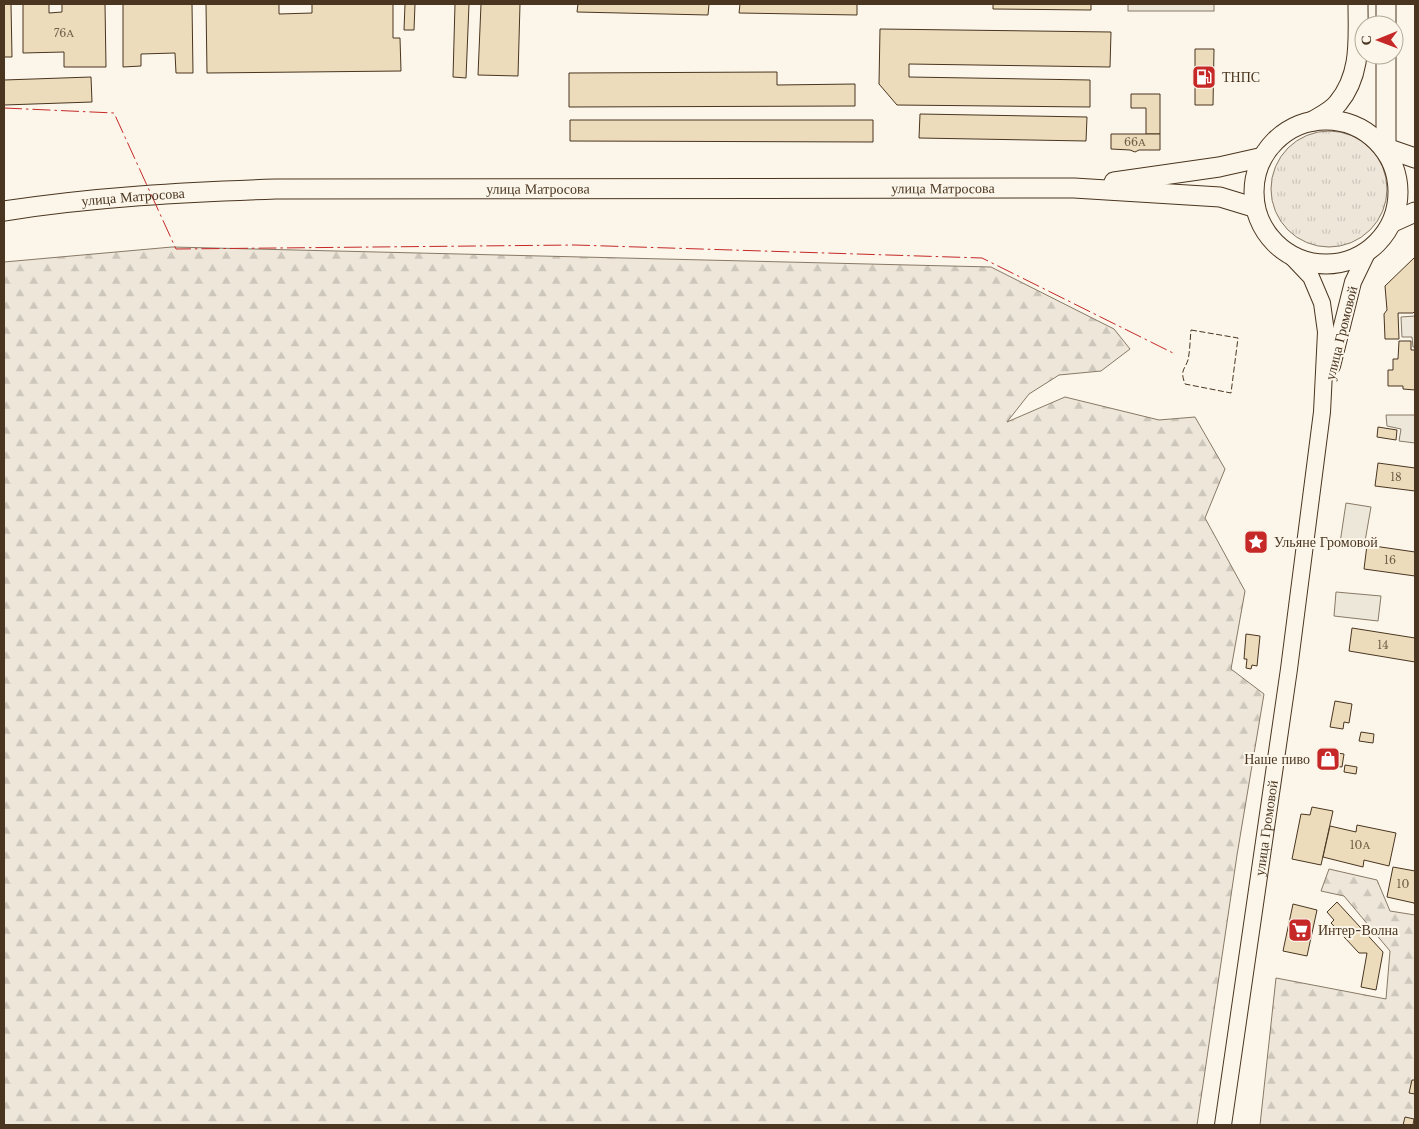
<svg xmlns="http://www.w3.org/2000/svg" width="1419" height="1129" font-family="'Libre Baskerville',serif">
<defs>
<pattern id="grass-tufts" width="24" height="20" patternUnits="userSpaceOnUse" patternTransform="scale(1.25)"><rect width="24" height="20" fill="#ede6d9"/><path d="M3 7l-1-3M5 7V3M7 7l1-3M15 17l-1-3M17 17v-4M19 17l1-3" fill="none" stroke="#cdc6ba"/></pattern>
<pattern id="forest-firs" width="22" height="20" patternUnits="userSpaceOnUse" patternTransform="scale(1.25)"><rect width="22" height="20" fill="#ede6d9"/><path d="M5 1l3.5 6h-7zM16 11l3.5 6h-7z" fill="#cdc6ba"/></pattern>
</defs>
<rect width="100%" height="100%" fill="#fbf6e9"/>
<circle fill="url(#grass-tufts)" stroke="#887966" cx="1329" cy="189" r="58"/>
<g fill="url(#forest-firs)" stroke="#887966">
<polygon points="172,247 991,267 1114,329 1130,349 1101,371 1059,375 1029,394 1007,422 1065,397 1159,420 1195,417 1225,469 1205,518 1245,591 1231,669 1264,694 1237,855 1197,1125 4,1125 4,262"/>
<polygon points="1329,869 1377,880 1390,911 1415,915 1415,1125 1260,1125 1276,978 1386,999 1390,951 1344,896 1321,891"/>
</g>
<g fill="#ede7d9" stroke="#887966">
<rect x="1128" y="4" width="86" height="7"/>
<polygon points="1415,316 1415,347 1413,347 1412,337 1402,337 1401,317"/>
<polygon points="1386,415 1415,415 1415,443 1399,441 1401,429 1387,426"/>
<polygon points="1346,503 1371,507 1364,547 1340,543"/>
<polygon points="1336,592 1381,596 1378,621 1334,616"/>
</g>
<g fill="#ecdcbc" stroke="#4a3520">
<polygon points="4,4 11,4 12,57 4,57"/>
<polygon points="23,4 49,4 49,13 62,12 62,4 105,4 106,67 64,67 64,52 23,53"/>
<polygon points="123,4 192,4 193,73 176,73 175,53 141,54 141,66 123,67"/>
<polygon points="206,4 279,4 279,14 312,13 312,4 393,4 393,38 400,38 401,71 207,73"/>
<polygon points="405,4 415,4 414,30 404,30"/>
<polygon points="455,4 469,4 466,78 453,77"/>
<polygon points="481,4 520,4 518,76 478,75"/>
<polygon points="578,4 709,4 708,15 577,12"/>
<polygon points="740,4 857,4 857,15 739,13"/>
<polygon points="993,4 1091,4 1091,10 993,9"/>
<polygon points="880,29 1111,32 1110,67 909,64 909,77 1090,80 1090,107 897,105 879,84"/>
<polygon points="1195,49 1214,49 1213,105 1195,105"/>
<polygon points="777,72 777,85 855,84 855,106 569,107 569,73"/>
<polygon points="91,77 92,102 4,105 4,80"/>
<polygon points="1131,94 1160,94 1160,134 1146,134 1146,108 1131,108"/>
<polygon points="920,114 1087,117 1086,141 919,138"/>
<polygon points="570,120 873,120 873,142 570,141"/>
<polygon points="1111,134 1160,134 1160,150 1139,150 1135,152 1130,150 1111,149"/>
<polygon points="1415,257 1415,311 1413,313 1398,313 1399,339 1385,339 1384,314 1387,310 1385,286"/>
<polygon points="1399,341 1411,341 1411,350 1415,350 1415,390 1403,389 1403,386 1388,386 1388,370 1393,370 1393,359 1398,359"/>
<polygon points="1378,427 1397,430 1396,440 1377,437"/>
<polygon points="1378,463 1415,468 1415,491 1375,486"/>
<polygon points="1367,545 1415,552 1415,576 1364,569"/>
<polygon points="1352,628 1415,638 1415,662 1349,651"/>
<polygon points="1246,634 1260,636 1257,666 1252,665 1251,669 1246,668 1247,659 1244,659"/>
<polygon points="1335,701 1352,704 1349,723 1344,722 1343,729 1330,727"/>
<polygon points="1361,732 1374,734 1373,743 1359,741"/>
<polygon points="1325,751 1344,754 1342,767 1323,765"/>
<polygon points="1345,765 1357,767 1356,774 1344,772"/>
<polygon points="1312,807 1333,811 1321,865 1292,859 1301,814 1310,815"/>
<polygon points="1357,825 1396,833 1389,866 1364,860 1363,867 1323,857 1330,826 1356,832"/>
<polygon points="1393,867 1415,871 1415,906 1414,903 1387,897"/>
<polygon points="1337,902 1383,952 1376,990 1361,987 1367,953 1359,953 1331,923 1334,920 1327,912"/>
<polygon points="1293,904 1317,910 1307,956 1283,951"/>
<polygon points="1412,1080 1415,1080 1415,1094 1409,1093"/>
<polygon points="1405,1117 1414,1119 1413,1125 1403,1125"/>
</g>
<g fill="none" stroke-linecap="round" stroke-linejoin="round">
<g stroke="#4a3520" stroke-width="18">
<g id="secondary">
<polyline points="1332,366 1353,282 1366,255"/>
<path id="s1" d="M1223 1125 1289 669 1322 412 1326 332 1322 303 1311 277 1292 257"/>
</g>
</g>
<g stroke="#4a3520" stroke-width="21">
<g id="primary">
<polyline points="1386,25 1386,4"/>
<polyline points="1386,55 1386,148"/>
<circle cx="1326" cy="192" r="72"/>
<path d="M1313 121C1321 116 1332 111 1338 103 1362 74 1358 39 1358 4"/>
<polyline points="1386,148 1415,158"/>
<polyline points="1114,182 1219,167 1259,158"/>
<path id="s2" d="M4 211C94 197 185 192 276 189L1074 188 1220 197 1253 207"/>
<polyline points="1393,222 1415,212"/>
</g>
</g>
<use href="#secondary" stroke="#fbf6e9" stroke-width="16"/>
<use href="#primary" stroke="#fbf6e9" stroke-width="19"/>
<path stroke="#4a3520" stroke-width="1" stroke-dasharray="6 2.5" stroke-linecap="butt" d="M1191 330 1238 338 1231 393 1185 384C1180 370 1184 371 1188 360 1190 351 1190 340 1191 330Z"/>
<polyline stroke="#c62828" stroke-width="1" stroke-dasharray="18 4 2.5 4" stroke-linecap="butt" points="4,108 114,113 176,249 575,245 982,258 1173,353"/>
</g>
<defs>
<g id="fuel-square" transform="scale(1.25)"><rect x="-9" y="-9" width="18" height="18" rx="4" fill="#c62828" stroke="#fbf6e9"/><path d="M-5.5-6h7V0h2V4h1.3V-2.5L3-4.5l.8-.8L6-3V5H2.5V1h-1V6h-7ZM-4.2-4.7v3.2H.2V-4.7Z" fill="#fff"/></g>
<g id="sight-square" transform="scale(1.25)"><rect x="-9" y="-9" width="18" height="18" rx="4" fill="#c62828" stroke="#fbf6e9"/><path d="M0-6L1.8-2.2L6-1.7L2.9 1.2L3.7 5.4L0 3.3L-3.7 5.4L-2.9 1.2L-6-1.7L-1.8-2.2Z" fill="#fff"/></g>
<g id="shop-square" transform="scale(1.25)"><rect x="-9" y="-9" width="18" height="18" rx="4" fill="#c62828" stroke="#fbf6e9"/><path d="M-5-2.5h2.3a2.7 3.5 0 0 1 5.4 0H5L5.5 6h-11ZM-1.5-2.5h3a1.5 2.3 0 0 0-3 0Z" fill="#fff"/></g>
<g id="supermarket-square" transform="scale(1.25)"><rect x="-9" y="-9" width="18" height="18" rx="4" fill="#c62828" stroke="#fbf6e9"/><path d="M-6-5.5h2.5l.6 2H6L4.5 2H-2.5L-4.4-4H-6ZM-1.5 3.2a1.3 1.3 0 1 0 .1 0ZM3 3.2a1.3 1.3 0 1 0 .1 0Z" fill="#fff"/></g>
</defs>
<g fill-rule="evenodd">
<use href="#fuel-square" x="1204" y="77"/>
<use href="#sight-square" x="1256" y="542"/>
<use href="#shop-square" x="1328" y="759"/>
<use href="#supermarket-square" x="1300" y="930"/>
</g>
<g text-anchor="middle" stroke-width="4" stroke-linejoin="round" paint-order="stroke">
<g font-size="11" fill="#725f47">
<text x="64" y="37">76А</text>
<text x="1135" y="146">66А</text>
<text x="1396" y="481">18</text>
<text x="1390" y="564">16</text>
<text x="1383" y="649">14</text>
<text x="1360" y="849">10А</text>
<text x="1403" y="888">10</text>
</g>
<g font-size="14" fill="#4a3520" stroke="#fbf6e9" text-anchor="start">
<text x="1222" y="82">ТНПС</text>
<text x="1274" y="547">Ульяне Громовой</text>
<text x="1310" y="764" text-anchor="end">Наше пиво</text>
<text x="1318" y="935">Интер-Волна</text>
</g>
<g font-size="14" fill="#4a3520" stroke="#fbf6e9">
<text dy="5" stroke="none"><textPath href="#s2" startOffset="535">улица Матросова</textPath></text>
<text dy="5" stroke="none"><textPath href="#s2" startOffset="940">улица Матросова</textPath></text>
<text dy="5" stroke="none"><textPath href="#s2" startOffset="130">улица Матросова</textPath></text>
<text transform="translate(1341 333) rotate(-76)" y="5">улица Громовой</text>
<text dy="5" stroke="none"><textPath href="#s1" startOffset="300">улица Громовой</textPath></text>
</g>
</g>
<rect width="1419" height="1129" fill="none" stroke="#4a3520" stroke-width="10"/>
<g transform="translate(1379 40) rotate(269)"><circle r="24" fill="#fbf6e9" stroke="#b4a999"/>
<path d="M0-4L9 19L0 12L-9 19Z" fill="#c62828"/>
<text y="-8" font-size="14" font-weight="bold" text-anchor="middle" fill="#4a3520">С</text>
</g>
</svg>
